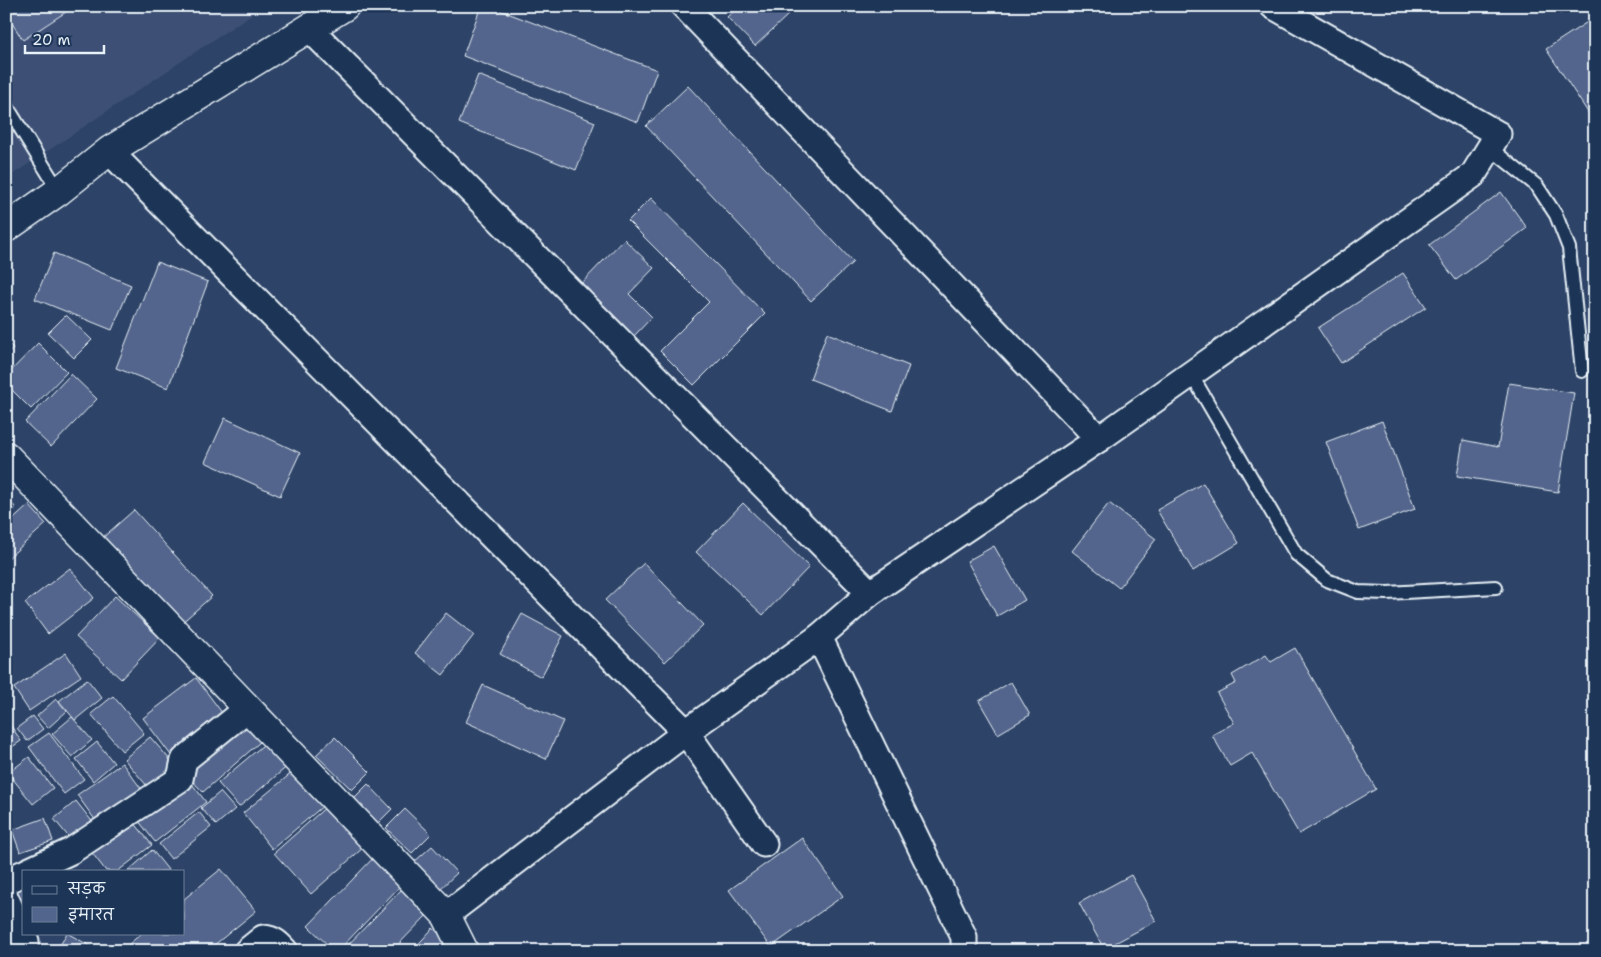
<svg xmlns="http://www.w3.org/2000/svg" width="1601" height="957" font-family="'Shantell Sans','Playpen Sans Deva',sans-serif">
<rect width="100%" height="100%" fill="#2d4367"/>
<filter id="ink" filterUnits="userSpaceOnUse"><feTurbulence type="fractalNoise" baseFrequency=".02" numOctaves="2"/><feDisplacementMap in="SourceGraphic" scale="10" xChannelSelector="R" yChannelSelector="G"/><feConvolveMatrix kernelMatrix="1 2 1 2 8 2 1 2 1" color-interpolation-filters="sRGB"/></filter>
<g filter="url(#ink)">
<polygon fill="#3c5075" points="6,6 264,6 6,179"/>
<g fill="#52658c" stroke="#e8f1f8">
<polygon points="6,6 75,6 23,40 6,14"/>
<polygon points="481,6 489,6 657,70 638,122 463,56"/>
<polygon points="739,6 780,6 788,15 755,46 727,17"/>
<polygon points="1555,6 1573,6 1560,14"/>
<polygon points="1595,17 1595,123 1546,49"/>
<polygon points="478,75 595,122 576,170 459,123"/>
<polygon points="688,86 853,262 811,301 646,126"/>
<polygon points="1501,192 1527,228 1456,280 1429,245"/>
<polygon points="651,198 765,314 694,385 660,351 709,302 628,221"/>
<polygon points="624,239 654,268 629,294 652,317 634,336 580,285"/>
<polygon points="54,253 131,285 112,330 35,299"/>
<polygon points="157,262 208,282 168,388 116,368"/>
<polygon points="1403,273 1426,307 1341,363 1318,328"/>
<polygon points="66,315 92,340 74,358 48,333"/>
<polygon points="827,333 909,366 892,411 810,379"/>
<polygon points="6,341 13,348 6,355"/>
<polygon points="38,343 67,372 31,409 6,384 6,376"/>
<polygon points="71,374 97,399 51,447 25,422"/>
<polygon points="1509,383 1574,393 1558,492 1457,476 1463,440 1498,447"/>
<polygon points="225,418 300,453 280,496 205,462"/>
<polygon points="1382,421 1415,509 1359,530 1326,442"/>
<polygon points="1203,483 1239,543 1193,571 1157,510"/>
<polygon points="6,497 16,508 6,517"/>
<polygon points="743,503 809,567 763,615 696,552"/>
<polygon points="1109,503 1156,539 1119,588 1072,551"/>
<polygon points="29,505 46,524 6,560 6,526"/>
<polygon points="134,510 212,596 178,626 100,540"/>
<polygon points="994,546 1025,600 997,616 967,561"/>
<polygon points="644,563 703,625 665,662 605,600"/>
<polygon points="70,568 94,598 48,634 25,603"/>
<polygon points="115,596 160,638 121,679 76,637"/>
<polygon points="446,613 474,635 443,675 415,653"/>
<polygon points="522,614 563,636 541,677 500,654"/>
<polygon points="1295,648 1376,789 1299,834 1252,753 1230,766 1212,735 1234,723 1217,693 1236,683 1232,675 1266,655 1271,662"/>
<polygon points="66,653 81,676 29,711 14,688"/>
<polygon points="196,678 226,718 173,758 143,718"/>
<polygon points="87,679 102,698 75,720 59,701"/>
<polygon points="1011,682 1030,715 998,734 979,701"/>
<polygon points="483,685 563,721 546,759 466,722"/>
<polygon points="113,696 144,733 122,751 91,714"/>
<polygon points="56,699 67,711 48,728 37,716"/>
<polygon points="249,715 268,735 203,792 184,772"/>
<polygon points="33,716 43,729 27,741 17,728"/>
<polygon points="72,717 92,740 72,757 52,734"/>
<polygon points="6,718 21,741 6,751"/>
<polygon points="49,733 84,779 64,794 29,747"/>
<polygon points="150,737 180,771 154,794 124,759"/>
<polygon points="335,737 370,772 352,790 316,755"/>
<polygon points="268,741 289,765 239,807 218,783"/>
<polygon points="97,742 114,763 93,781 76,759"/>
<polygon points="29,757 53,788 33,804 8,773"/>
<polygon points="122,763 146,795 101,828 77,795"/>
<polygon points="294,771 323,806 272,849 243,813"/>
<polygon points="189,780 206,802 155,842 138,820"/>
<polygon points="368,784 392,809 378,823 354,798"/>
<polygon points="220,792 235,809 216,825 201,808"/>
<polygon points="76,801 98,829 76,846 54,819"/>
<polygon points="327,806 364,847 311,894 274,853"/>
<polygon points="405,809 431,834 412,853 386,828"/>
<polygon points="199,812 211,827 171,859 159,844"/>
<polygon points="130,817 152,845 118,871 106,871 89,849"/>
<polygon points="45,818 53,841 20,852 12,830"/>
<polygon points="802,838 843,896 771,947 729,890"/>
<polygon points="432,846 457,873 439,890 413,863"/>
<polygon points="152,850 169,871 128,871"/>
<polygon points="377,854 405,881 338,951 334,951 308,926"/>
<polygon points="221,869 256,911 207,951 133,951 128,945 142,933 184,933 184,899"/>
<polygon points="1131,875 1156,921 1104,949 1079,903"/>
<polygon points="24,877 24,902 15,907 6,889"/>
<polygon points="404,887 430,912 392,951 342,951"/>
<polygon points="6,912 23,940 6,949"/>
<polygon points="433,928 454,948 451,951 412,951"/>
<polygon points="67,933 99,951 57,951"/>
</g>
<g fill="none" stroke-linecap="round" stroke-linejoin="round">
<g stroke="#e8f1f8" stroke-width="16">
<g id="lane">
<polyline points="6,105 59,191"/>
<polyline points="1490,148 1537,186 1556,215 1569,248 1582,371"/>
<polyline points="1191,374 1296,554 1327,580 1358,592 1387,593 1496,587"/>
</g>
</g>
<g stroke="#e8f1f8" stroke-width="29">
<g id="street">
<polyline points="684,6 1099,439"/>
<polyline points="309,28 870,593"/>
<polyline points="109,151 686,732 764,844"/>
<polyline points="819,637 964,937 964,951"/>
<polyline points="28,871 71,851 180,779 184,760 247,709"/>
<polyline points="6,881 24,873"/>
<polyline points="6,899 26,941 23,951"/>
<polyline points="446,915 686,732 819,637 870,593 1099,439 1473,175 1498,134 1273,6"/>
<path d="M247 951 263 938C274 939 278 943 285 951"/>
</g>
</g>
<g stroke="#e8f1f8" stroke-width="31">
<g id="secondary">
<polyline points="6,228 59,191 109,151 345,6"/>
<polyline points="6,456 446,915 464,951"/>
</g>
</g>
<use href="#lane" stroke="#1d3557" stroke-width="12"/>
<use href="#street" stroke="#1d3557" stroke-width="25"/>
<use href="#secondary" stroke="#1d3557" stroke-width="28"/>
</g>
</g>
<rect width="1601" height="957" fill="none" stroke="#1d3557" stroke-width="25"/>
<rect x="12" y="12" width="1576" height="932" fill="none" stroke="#e8f1f8" stroke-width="2" filter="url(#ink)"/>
<rect x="22" y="870" width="162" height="65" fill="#1d3557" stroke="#6e8097"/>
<rect x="32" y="886" width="25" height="8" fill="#1d3557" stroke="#6e8097"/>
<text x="68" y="894" font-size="15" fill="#e8f1f8">सड़क</text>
<rect x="32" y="907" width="25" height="15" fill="#52658c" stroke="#6e8097"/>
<text x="68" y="920" font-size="15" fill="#e8f1f8">इमारत</text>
<path d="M25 45v8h79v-8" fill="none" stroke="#e8f1f8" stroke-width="2.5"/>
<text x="32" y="45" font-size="15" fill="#e8f1f8" stroke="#1d3557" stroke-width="4" paint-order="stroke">20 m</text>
</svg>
